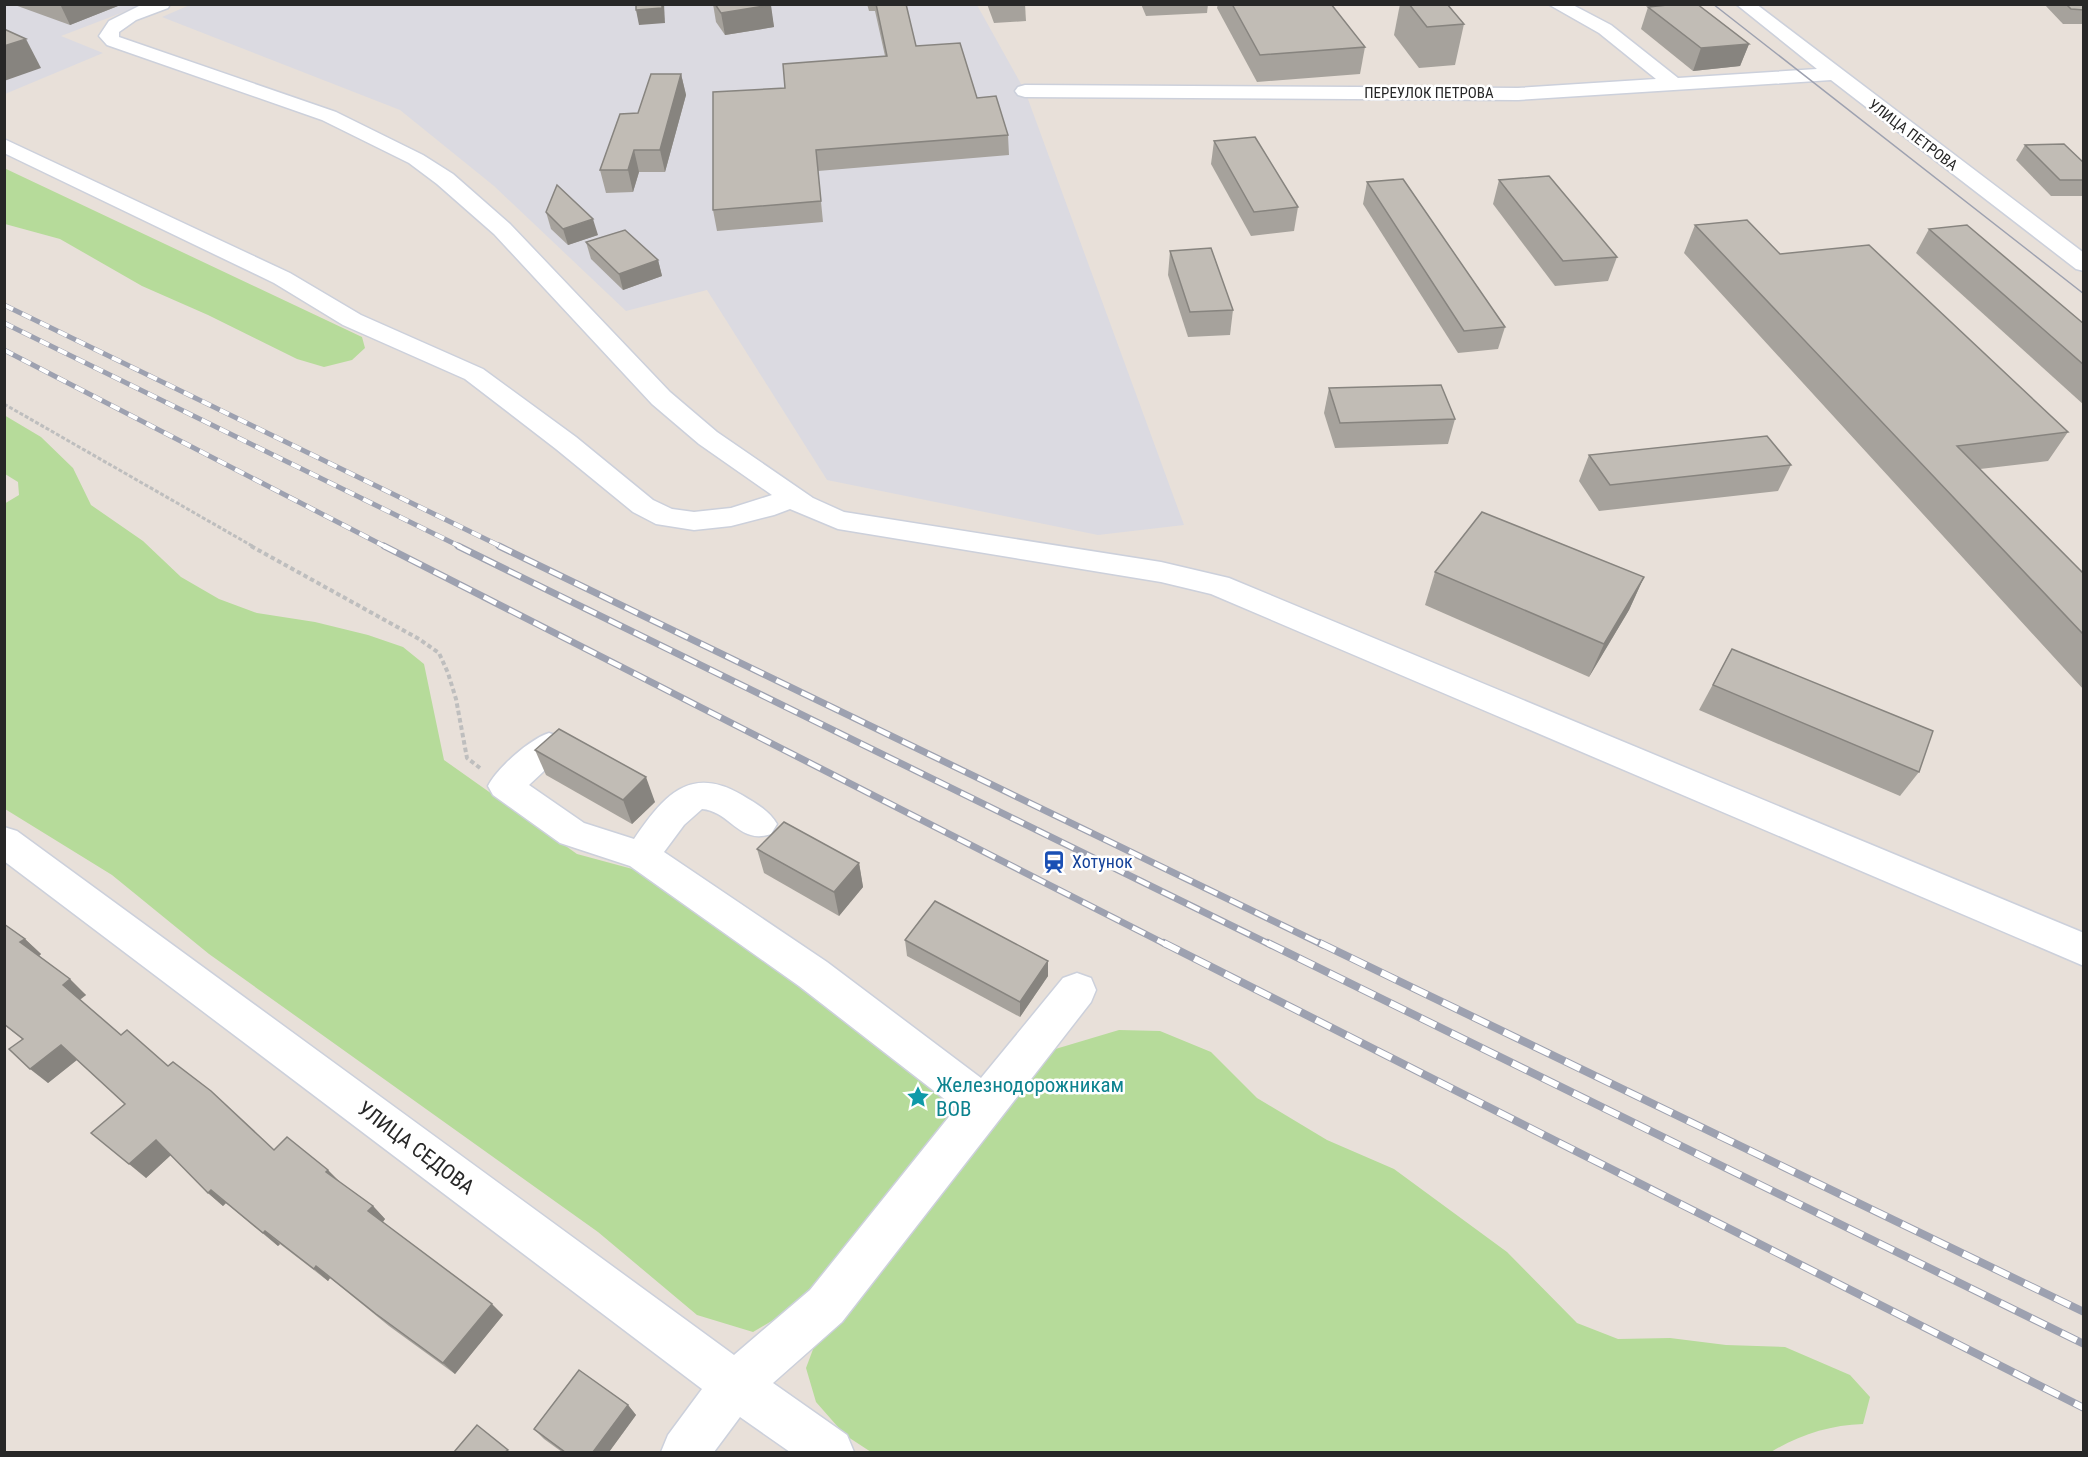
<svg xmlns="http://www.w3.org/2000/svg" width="2088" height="1457" font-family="'Roboto Condensed',sans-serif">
<rect width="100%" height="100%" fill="#e8e0d9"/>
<g fill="#dbdae1">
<polygon points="192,4 977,5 1025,91 1184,525 1098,535 827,480 707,290 626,311 494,186 400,110 162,17"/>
<polygon points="5,5 142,5 61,36 103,53 5,94"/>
</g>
<g fill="#b6db9a">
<polygon points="4,168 362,337 365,348 352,360 324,367 297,359 208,315 142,286 60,239 5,224"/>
<polygon points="4,415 41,437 73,468 91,505 143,541 181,577 219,599 257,613 315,622 368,635 403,647 424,664 444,760 577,854 640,871 907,1066 941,1094 947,1118 924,1157 802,1303 753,1332 697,1315 598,1232 209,954 112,875 5,809 4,504 19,495 18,482 5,474"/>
<path d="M1119 1030 1160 1031 1211 1052 1257 1098 1327 1140 1394 1169 1507 1252 1577 1323 1618 1339 1670 1338 1726 1345 1785 1347 1850 1375 1870 1397 1863 1424C1830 1425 1799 1435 1771 1452H871L845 1435 816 1402 806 1368 818 1336 1042 1053Z"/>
</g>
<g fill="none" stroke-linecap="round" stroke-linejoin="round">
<g stroke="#ccd0db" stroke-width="3">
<g id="minor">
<polygon points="143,4 170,4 168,8 136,20 119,32 119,37 336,112 423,155 453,174 510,224 670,392 717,432 813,498 844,512 1161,562 1229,578 2084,933 2084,966 1211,594 1161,582 838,529 790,509 774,515 731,526 694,530 656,524 633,512 556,449 465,379 343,325 274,283 4,153 4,139 290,273 361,315 483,369 576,437 653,500 672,509 694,512 731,508 772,495 699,444 652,404 494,234 437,184 409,163 322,120 107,45 99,36 109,21"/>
<polygon points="1548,4 1571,4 1611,25 1678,78 1817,69 1736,4 1756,4 2084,253 2084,271 2076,269 1831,80 1518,100 1025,97 1018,95 1015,91 1018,87 1025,85 1518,88 1656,79 1599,33"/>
<path d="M549 733 561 737 566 746 561 755 529 785 584 823 634 839C663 797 689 764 742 795 755 803 769 810 777 824L771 834C739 845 730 811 702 809L684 825 664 852 827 962 981 1078 1063 978 1077 973 1091 978 1096 990 1091 1002 842 1322 773 1383 847 1435 854 1452H790L740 1417 714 1452H661L668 1435 702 1389 4 861V827L17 831 734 1355 810 1290 956 1108 799 986 630 866 560 843 493 795 488 786C497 768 530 739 549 733Z"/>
</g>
</g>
<polyline stroke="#bebebe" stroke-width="3" stroke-dasharray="4 2" stroke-linecap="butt" points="4,404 254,547"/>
<polyline stroke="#bebebe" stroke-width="4" stroke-dasharray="4.5 3" stroke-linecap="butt" points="251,546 419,639 439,653 448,673 456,699 467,758 480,768"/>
<use href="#minor" fill="#fff" fill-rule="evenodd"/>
<polyline stroke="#9da1b0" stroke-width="1.5" points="1713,4 2084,294"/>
<g stroke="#9da1b0" stroke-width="5">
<g id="rail-far2">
<polyline points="4,305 502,547"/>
<polyline points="4,323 461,547"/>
<polyline points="4,350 386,547"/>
</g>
</g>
<g stroke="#9da1b0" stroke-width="7">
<g id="rail-far1">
<polyline points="384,546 1167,945"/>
<polyline points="458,546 1271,945"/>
<polyline points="499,546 1323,945"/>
</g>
</g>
<g stroke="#9da1b0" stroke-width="8">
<g id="rail">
<polyline points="1164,943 2084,1408"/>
<polyline points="1268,943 2084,1344"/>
<polyline points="1320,943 2084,1312"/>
</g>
</g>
<use href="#rail-far2" stroke="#fff" stroke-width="4" stroke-dasharray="10" stroke-linecap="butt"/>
<use href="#rail-far1" stroke="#fff" stroke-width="4.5" stroke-dasharray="14" stroke-linecap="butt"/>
<use href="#rail" stroke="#fff" stroke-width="6" stroke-dasharray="17" stroke-linecap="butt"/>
</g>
<g fill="#a6a29c">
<polygon points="12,4 123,4 70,25"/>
<polygon points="713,4 770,4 774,27 725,35 716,22"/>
<polygon points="867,4 907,4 907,8 916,46 977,98 1008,135 1009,155 818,171 823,222 717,231 713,210 785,88 885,56 875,11 869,11"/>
<polygon points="987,4 1025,4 1026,21 994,23"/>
<polygon points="1141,4 1208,4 1207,13 1146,16"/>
<polygon points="1218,4 1331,4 1365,47 1360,74 1257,82 1217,8"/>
<polygon points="1400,4 1447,4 1464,24 1455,65 1419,68 1394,35"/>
<polygon points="2044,4 2084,4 2084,24 2063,24"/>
<polygon points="1648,7 1749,44 1740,66 1693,71 1641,29"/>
<polygon points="681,74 686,95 665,172 639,172 633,192 606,193 600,170"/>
<polygon points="1214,141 1298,207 1294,231 1251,236 1211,164"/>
<polygon points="2025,145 2084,163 2084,196 2051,196 2016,160"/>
<polygon points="1499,180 1617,257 1608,281 1555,286 1493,204"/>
<polygon points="1367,182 1505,327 1498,349 1458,353 1363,204"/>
<polygon points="546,212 598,235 568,245 551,229"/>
<polygon points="1695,225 1780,254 2068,432 2048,461 1980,469 2084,574 2084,690 1684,253"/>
<polygon points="1929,229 2084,324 2084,405 1916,253"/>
<polygon points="586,242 658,260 662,276 623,290 591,259"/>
<polygon points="1170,251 1233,310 1230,335 1188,337 1168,275"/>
<polygon points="1329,388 1455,419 1448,444 1335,448 1324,413"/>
<polygon points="1589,455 1791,465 1778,491 1599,511 1579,481"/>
<polygon points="1435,572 1644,577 1629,610 1589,677 1425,605"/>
<polygon points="1732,649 1919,772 1900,796 1699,710"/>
<polygon points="535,750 655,802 632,824 546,775"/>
<polygon points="757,849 859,863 863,887 839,916 764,873"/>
<polygon points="4,924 25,939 41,954 39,956 86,995 80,1000 121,1035 168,1066 274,1150 341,1183 373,1206 385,1219 383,1222 503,1315 455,1374 389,1326 330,1278 328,1281 280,1244 278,1246 226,1203 223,1206 208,1193 171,1155 146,1178 125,1104 77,1060 48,1083 22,1039 4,1025"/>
<polygon points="905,940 1048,961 1048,976 1020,1017 907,956"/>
<polygon points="628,1405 636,1415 609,1452 562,1452 544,1439 534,1429"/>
</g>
<g fill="#87847f">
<polygon points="60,4 123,4 70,25"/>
<polygon points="662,4 664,4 665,23 639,25 636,10"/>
<polygon points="771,5 774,27 725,35 721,13"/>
<polygon points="26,39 41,68 4,81 4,46"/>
<polygon points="1749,44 1740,66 1693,71 1701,48"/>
<polygon points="681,74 686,95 665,172 660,150"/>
<polygon points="634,150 639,172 633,192 628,170"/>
<polygon points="593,219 598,235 568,245 563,229"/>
<polygon points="658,260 662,276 623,290 619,274"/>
<polygon points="1644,577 1629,610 1589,677 1604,644"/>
<polygon points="646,777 655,802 632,824 623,800"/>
<polygon points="859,863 863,887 839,916 834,892"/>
<polygon points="25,939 41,954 37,958 20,942"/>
<polygon points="1048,961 1048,976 1020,1017 1020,1002"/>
<polygon points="70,979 86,995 79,1000 63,985"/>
<polygon points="61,1045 78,1059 48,1083 30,1069"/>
<polygon points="156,1140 172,1154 146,1178 129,1164"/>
<polygon points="328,1170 341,1183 326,1172"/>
<polygon points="211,1190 226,1203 223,1206 208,1193"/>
<polygon points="373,1206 385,1219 381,1224 368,1211"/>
<polygon points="265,1231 280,1244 278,1246 263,1233"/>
<polygon points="316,1266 330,1278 328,1281 314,1269"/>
<polygon points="492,1304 503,1315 455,1374 443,1363"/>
<polygon points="628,1405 636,1415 609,1452 593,1452"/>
</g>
<g fill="#c1bcb5" stroke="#87847f" stroke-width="1.5">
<polygon points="636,4 662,4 662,8 636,10"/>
<polygon points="715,4 770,4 771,5 721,13"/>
<polygon points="876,4 906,4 916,46 960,43 977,98 996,96 1008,135 816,150 821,201 713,210 713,92 785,88 783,64 887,56"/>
<polygon points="1232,4 1331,4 1365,47 1260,55"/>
<polygon points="1409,4 1447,4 1464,24 1427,27"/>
<polygon points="1677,4 1697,4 1749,44 1701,48 1648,7"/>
<polygon points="2066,4 2084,4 2084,10 2071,9"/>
<polygon points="4,29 26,39 4,46"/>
<polygon points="651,74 681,74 660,150 634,150 628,170 600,170 620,114 638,113"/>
<polygon points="1255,137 1298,207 1254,212 1214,141"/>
<polygon points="2064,144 2084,163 2084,180 2060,180 2025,145"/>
<polygon points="1549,176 1617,257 1563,261 1499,180"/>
<polygon points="1403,179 1505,327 1464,331 1367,182"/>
<polygon points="557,185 593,219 563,229 546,212"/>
<polygon points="1747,220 1780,254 1869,245 2068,432 1957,446 2084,574 2084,635 1695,225"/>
<polygon points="1967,225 2084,324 2084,365 1929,229"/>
<polygon points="625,230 658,260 619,274 586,242"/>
<polygon points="1211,248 1233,310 1190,312 1170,251"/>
<polygon points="1441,385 1455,419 1340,423 1329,388"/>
<polygon points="1767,436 1791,465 1610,485 1589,455"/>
<polygon points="1482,512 1644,577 1604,644 1435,572"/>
<polygon points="1732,649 1933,731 1919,772 1713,685"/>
<polygon points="559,729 646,777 623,800 535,750"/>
<polygon points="784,822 859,863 834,892 757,849"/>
<polygon points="935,901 1048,961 1020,1002 905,940"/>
<polygon points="4,924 25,939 20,942 70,979 63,985 121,1035 127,1030 168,1066 173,1062 211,1091 274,1150 287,1137 328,1170 326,1172 373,1206 368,1211 492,1304 443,1363 376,1314 316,1266 314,1269 265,1231 263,1233 211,1190 208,1193 156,1140 129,1164 91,1133 125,1104 61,1045 30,1069 9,1049 23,1039 4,1024"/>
<polygon points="579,1370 628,1405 593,1452 565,1452 534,1429"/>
<polygon points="477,1425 508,1450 505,1452 454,1452"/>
</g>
<defs>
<g id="station-bare" transform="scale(1.8)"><path d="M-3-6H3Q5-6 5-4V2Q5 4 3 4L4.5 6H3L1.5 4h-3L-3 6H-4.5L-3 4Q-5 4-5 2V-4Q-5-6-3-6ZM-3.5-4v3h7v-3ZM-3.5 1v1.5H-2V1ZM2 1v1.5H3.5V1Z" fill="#1a4fb4" stroke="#fff" stroke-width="2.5" paint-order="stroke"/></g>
<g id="sight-bare" transform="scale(1.8)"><path d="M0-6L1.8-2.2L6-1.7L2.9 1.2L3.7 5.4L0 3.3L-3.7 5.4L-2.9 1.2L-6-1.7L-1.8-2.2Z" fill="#0f9aa8" stroke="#fff" stroke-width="2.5" paint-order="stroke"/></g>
</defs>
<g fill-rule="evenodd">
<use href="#station-bare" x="1054" y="862"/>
<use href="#sight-bare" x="918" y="1097"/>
</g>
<g text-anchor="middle" stroke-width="5" stroke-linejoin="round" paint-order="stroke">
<g font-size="15" fill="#272727" stroke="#fff">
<text x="1429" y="98">ПЕРЕУЛОК ПЕТРОВА</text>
<text transform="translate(1913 135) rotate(37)" y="5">УЛИЦА ПЕТРОВА</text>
</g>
<g font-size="18" fill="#164399" stroke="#fff" text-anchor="start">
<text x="1072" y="868">Хотунок</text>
</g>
<g font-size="21" fill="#0d838f" stroke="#fff" text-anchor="start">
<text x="936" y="1092">Железнодорожникам<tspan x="936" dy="24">ВОВ</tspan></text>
</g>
<g font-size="21" fill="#272727" stroke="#fff">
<text transform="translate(416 1148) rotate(37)" y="7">УЛИЦА СЕДОВА</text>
</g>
</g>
<rect width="2088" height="1457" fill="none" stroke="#272727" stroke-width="12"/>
</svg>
